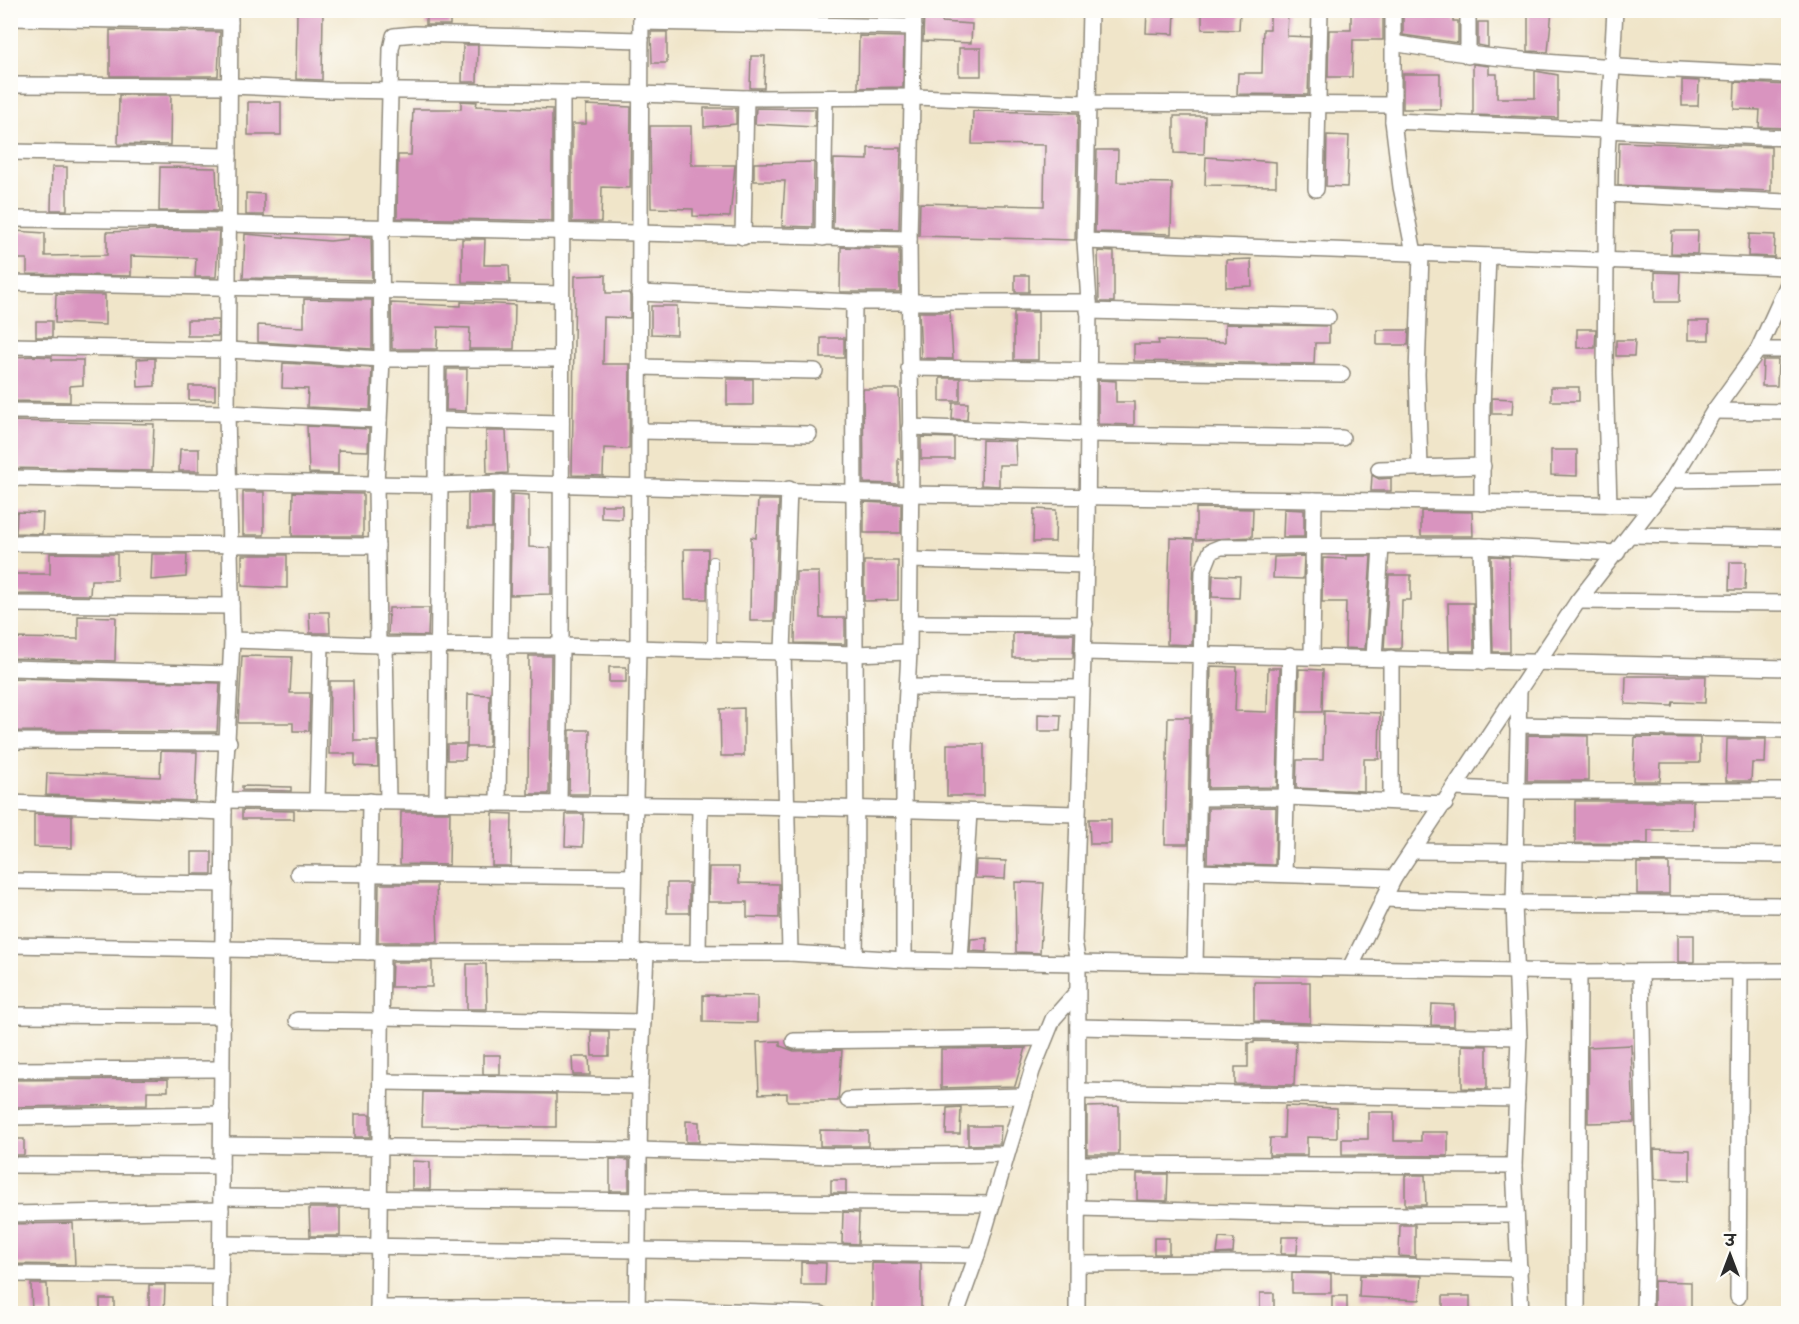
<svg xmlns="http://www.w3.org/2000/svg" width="1799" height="1324" font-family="Mynerve,'Playpen Sans Deva',sans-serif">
<rect width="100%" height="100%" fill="#fdfcf7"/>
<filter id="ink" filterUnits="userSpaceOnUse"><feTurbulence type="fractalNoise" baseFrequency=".0167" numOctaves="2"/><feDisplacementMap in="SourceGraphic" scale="12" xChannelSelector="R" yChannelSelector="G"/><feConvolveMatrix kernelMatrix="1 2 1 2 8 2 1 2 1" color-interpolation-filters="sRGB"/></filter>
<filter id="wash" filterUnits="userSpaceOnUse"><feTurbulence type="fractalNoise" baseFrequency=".008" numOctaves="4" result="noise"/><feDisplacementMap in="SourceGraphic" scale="24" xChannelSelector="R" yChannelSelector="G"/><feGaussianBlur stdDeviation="1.35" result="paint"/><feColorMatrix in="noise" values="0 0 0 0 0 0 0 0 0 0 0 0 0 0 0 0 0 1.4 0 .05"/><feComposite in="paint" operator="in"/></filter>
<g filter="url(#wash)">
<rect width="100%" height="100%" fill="#f0e5c9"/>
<g id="blocks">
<g fill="#d994bf">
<polygon points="297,10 323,10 322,80 296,79"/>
<rect x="426" y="10" width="24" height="15"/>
<polygon points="872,10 904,10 904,17 872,16"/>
<polygon points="924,10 942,10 942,22 972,24 971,43 923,41"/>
<polygon points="1147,10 1175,10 1174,34 1146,33"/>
<polygon points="1202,10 1240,10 1239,30 1202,29"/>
<polygon points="1351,10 1383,10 1383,40 1353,40 1352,77 1328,77 1329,30 1351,30"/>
<polygon points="1403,10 1427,10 1428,17 1453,17 1453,21 1458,21 1458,43 1403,35"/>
<polygon points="1528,10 1552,10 1548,52 1528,51"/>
<polygon points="1270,11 1288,11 1287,36 1310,37 1308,95 1237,94 1238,73 1262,73 1263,29 1270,29"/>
<polygon points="1478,22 1488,22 1488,47 1478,45"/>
<polygon points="110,30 220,32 218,76 110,76"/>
<polygon points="651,32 667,32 667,63 652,63"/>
<polygon points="859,36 904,37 903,87 858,88"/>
<polygon points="463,45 478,45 477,82 462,82"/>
<rect x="959" y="48" width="22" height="28"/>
<polygon points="751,56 765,56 764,88 750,88"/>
<polygon points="1473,64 1489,66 1489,74 1497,74 1497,98 1535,98 1535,71 1558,75 1558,118 1473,115"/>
<rect x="1403" y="74" width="37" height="35"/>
<polygon points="1682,80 1699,81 1698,106 1682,106"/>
<polygon points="1735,82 1788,85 1788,128 1759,127 1760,110 1734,109"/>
<polygon points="119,95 171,95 170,145 118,144"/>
<polygon points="461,101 477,102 476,106 552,109 552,221 397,218 398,155 411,155 413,109 461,109"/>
<rect x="248" y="102" width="33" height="33"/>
<polygon points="586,105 631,107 630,188 602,187 601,222 572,222 572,124 586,124"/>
<polygon points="704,108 736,108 736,124 704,127"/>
<polygon points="756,108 815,109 815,127 755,124"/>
<polygon points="973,111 1078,113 1075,240 919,236 920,203 1044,206 1045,145 972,144"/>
<polygon points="1174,116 1205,116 1204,154 1174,153"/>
<polygon points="650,126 691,126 691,165 735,165 730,217 693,216 693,209 651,208"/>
<polygon points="1327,135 1349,136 1347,187 1326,186"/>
<polygon points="1619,142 1771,147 1771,191 1618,185"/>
<polygon points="868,148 901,148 899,229 833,228 834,159 868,160"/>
<polygon points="1097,150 1118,150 1117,182 1172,183 1171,234 1095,232"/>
<polygon points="1206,157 1276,162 1276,186 1205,185"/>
<polygon points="814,162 813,227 782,226 785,181 754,181 754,163"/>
<polygon points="52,167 67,167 67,210 51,210"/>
<polygon points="160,167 216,168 218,211 159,211"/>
<polygon points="246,193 264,194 264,215 246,215"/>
<polygon points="156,230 219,231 216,277 195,277 196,258 131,256 131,276 27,274 27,259 13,259 15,231 45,233 45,256 107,255 107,232"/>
<polygon points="1672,231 1698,231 1697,254 1671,253"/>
<polygon points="245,234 330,241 348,239 348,236 371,237 372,280 243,278"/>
<polygon points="1749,234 1775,235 1774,257 1748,256"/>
<polygon points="462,239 485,239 484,265 509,265 510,283 462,282"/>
<polygon points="841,247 899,249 900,292 840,292"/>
<polygon points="1098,251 1114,252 1114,302 1099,302"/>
<polygon points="1251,259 1252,286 1226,287 1226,260"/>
<polygon points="1655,272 1680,273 1679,302 1655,302"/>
<polygon points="606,275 606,293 629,293 630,296 630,318 604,317 603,364 630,364 629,449 604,448 603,476 572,475 575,276"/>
<rect x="1015" y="275" width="14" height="17"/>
<polygon points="56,294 105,295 105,325 55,323"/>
<polygon points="304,299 372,300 372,349 258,342 258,325 304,327"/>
<polygon points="461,302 515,305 514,349 469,349 470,328 438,327 437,349 392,349 391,303 461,306"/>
<polygon points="651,306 677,306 677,335 651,334"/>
<polygon points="919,312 950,312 953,359 921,358"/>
<rect x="1014" y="312" width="24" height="48"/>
<rect x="187" y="320" width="31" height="16"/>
<rect x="36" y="321" width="16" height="16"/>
<rect x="1688" y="321" width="21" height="19"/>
<polygon points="1225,324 1329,326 1329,343 1315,343 1314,364 1134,361 1134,344 1159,344 1158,340 1225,342"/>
<polygon points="1577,329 1596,329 1595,348 1577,348"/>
<polygon points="1377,330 1409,330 1408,345 1377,345"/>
<rect x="821" y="338" width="23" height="20"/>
<polygon points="1616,340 1635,340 1634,356 1616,356"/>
<polygon points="36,356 52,357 52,360 83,360 83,385 70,386 70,402 11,401 12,357"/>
<polygon points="155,358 155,386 138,387 137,359"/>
<polygon points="1763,360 1778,360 1777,386 1762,386"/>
<polygon points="283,363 372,368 370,410 307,407 308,389 282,388"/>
<polygon points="447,369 467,369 466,411 446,410"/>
<rect x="940" y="378" width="20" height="23"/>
<rect x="727" y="379" width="26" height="26"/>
<polygon points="1098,380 1116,381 1116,402 1134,402 1134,425 1098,424"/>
<rect x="189" y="386" width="26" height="14"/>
<rect x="1551" y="387" width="28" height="14"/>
<polygon points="863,389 899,389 901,459 898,459 898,484 864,483"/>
<polygon points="1492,398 1513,399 1512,414 1492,414"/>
<polygon points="953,403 968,403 967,420 952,419"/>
<polygon points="11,421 154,424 152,471 10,468"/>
<polygon points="307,426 369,429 368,451 338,450 338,474 309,473"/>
<polygon points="486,431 506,431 508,473 487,474"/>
<polygon points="921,437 954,438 954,459 921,459"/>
<polygon points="982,440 1015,441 1016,465 999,465 999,486 981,485"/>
<polygon points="180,449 199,449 199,471 179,471"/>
<polygon points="1551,450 1577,450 1577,476 1551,475"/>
<polygon points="1372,475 1379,479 1391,478 1391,491 1371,491"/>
<rect x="243" y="492" width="21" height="43"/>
<polygon points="293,492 363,494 363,536 292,536"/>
<polygon points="492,493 492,528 468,528 468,494"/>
<polygon points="512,494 529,495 529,547 551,548 551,594 510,595"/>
<polygon points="758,500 779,500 774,621 750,621 751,537 756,538"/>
<polygon points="864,502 901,504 901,533 864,533"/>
<polygon points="601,505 622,505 622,519 601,518"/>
<polygon points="1196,508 1253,509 1252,537 1196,540"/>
<polygon points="1034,509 1056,510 1055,542 1033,542"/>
<polygon points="1284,509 1304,510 1304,537 1283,537"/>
<polygon points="1421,511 1472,512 1473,536 1421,536"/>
<polygon points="17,512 43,513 42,534 16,533"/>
<polygon points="1170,538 1194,539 1192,645 1167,644"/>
<polygon points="684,549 708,549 707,599 685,599"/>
<polygon points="50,553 117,554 117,580 91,580 90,595 12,594 12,574 50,574"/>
<polygon points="152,554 187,554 186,577 151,580"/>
<polygon points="242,555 287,555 287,588 242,586"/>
<polygon points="1304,556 1303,579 1273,578 1274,557"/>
<polygon points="1346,556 1371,556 1365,649 1345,648 1346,602 1322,602 1323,558 1346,559"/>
<polygon points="1491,556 1509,557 1510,652 1493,652"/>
<polygon points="864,561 898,561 898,600 864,601"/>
<polygon points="1730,562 1746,562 1745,590 1729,590"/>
<polygon points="796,572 819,572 820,618 845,618 845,644 795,643"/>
<polygon points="1213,575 1240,576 1239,598 1212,597"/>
<polygon points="1389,575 1411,575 1411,600 1402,600 1401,649 1384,649"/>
<polygon points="1448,603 1473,603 1474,651 1449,651"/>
<polygon points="389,608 429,608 428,636 388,635"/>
<polygon points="309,612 329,612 330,633 310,633"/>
<polygon points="78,616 116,617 115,661 10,658 10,638 78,639"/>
<polygon points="1013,633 1074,634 1073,658 1013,658"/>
<polygon points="242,656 292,657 290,693 310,693 309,731 293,731 293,723 238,723"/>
<polygon points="529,656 551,656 549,794 528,794"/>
<polygon points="1211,666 1237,667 1235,711 1267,712 1268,668 1280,668 1277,787 1208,788"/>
<rect x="609" y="667" width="17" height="15"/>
<polygon points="1299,669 1323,670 1322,712 1298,712"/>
<polygon points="1626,676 1706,676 1705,703 1673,702 1672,706 1625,704"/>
<polygon points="10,678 220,683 217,732 10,731"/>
<polygon points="330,681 353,681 354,741 377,741 378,767 355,766 355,754 329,754"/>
<polygon points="468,694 490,695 489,747 467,747"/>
<polygon points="744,708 744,756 721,756 720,709"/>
<polygon points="1324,711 1380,713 1379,759 1364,759 1364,791 1296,788 1297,760 1323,760"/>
<polygon points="1038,714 1061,715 1060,731 1038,731"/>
<polygon points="1168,717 1190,717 1188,844 1165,844"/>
<polygon points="570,730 590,730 589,794 569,794"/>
<polygon points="1528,735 1588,736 1588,781 1527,781"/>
<polygon points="1635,737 1700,738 1700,763 1661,763 1660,781 1633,781"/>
<polygon points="1727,739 1766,739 1765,763 1752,763 1751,781 1726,781"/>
<polygon points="447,744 466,744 465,760 447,760"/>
<rect x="947" y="744" width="37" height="52"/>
<polygon points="161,751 197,752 195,801 46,795 47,773 160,777"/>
<polygon points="242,786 291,787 291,791 242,790"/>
<polygon points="1575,801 1693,801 1693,830 1648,830 1648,844 1575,843"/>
<polygon points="1276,807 1275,865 1207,863 1208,808"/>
<polygon points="242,810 294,811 294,819 242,819"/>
<polygon points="401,812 450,812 449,865 400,864"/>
<polygon points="493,813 512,814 511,866 492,866"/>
<polygon points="34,814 72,815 72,848 34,847"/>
<polygon points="566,814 584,814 583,847 565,846"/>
<polygon points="1089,819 1111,819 1111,844 1090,844"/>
<rect x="192" y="852" width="20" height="22"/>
<polygon points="976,860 1006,861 1005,879 975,878"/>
<rect x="1637" y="863" width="32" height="31"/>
<polygon points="709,867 739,867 739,883 779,884 779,918 747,917 747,902 708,902"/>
<polygon points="1015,882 1044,883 1040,953 1016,952"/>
<rect x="667" y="883" width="22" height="30"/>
<polygon points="379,884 436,884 438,942 378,942"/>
<rect x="1678" y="935" width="16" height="27"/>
<polygon points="987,938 987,952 970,951 971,939"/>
<polygon points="392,962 432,962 432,987 391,987"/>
<polygon points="467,964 486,964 487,1009 467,1009"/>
<polygon points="1254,982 1310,982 1310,1023 1254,1021"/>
<polygon points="703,995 757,996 757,1023 703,1022"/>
<polygon points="1432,1004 1454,1005 1454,1026 1431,1025"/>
<polygon points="591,1031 609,1031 609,1056 592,1056"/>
<polygon points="780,1041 780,1046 794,1051 842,1050 838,1101 787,1101 787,1093 759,1094 757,1042"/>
<polygon points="1254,1041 1296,1042 1294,1085 1235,1084 1235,1067 1248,1067 1248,1043 1254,1043"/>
<polygon points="1462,1045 1487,1046 1487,1089 1462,1088"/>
<polygon points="1631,1045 1634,1122 1588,1123 1588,1047"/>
<polygon points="1026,1048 1015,1086 941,1088 941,1049"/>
<rect x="483" y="1055" width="17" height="19"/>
<polygon points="572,1057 589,1057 590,1075 573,1075"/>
<polygon points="168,1079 168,1091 147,1091 147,1105 10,1107 10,1080"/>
<polygon points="423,1092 556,1094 556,1127 422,1126"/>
<polygon points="1119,1106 1119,1154 1087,1154 1087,1107"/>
<polygon points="1285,1106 1337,1108 1337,1138 1307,1137 1307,1155 1269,1155 1270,1138 1284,1138"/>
<polygon points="961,1107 960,1134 946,1134 947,1108"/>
<polygon points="1368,1112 1394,1112 1394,1141 1421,1141 1421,1132 1448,1132 1448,1156 1342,1155 1342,1139 1368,1139"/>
<rect x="355" y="1114" width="15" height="23"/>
<polygon points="686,1121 699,1122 699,1142 686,1142"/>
<polygon points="968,1126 1001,1126 1000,1144 968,1145"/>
<polygon points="820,1130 868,1131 868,1146 820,1146"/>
<rect x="10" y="1139" width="14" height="16"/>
<polygon points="1654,1149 1690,1150 1690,1180 1655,1179"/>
<polygon points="610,1159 629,1160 629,1191 610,1191"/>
<polygon points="412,1161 430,1162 430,1189 412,1189"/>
<polygon points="1137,1174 1168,1174 1167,1201 1137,1200"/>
<polygon points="1405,1175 1425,1175 1426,1205 1405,1205"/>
<rect x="831" y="1180" width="15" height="13"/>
<polygon points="309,1208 340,1208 340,1236 310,1236"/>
<polygon points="843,1212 859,1213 858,1244 842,1243"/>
<polygon points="73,1223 75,1265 10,1264 10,1224"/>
<polygon points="1400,1225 1415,1225 1415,1257 1399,1256"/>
<polygon points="1282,1237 1298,1237 1297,1254 1281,1254"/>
<rect x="1154" y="1238" width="15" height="16"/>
<polygon points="1219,1238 1234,1239 1233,1253 1217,1254"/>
<polygon points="801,1262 826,1263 825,1285 801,1285"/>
<polygon points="872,1263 921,1264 921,1313 872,1314"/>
<polygon points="1292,1273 1331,1274 1331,1293 1292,1293"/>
<polygon points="1360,1275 1422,1276 1420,1300 1359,1297"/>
<polygon points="1654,1281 1691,1282 1691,1314 1654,1314"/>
<polygon points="31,1284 47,1284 48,1314 32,1314"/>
<polygon points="149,1285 165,1285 164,1314 149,1314"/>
<rect x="1260" y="1293" width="14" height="21"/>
<rect x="1332" y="1296" width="15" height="18"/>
<rect x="1443" y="1296" width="27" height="18"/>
<rect x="100" y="1299" width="14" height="15"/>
</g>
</g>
</g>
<g filter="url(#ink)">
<use href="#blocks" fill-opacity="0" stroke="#8e887a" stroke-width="1.5"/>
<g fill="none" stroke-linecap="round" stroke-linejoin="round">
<g stroke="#8e887a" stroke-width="10">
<polyline id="service" points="712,649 713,561"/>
</g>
<g stroke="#8e887a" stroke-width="18">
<g id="minor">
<polyline points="1393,10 1393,121 1401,187 1414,253"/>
<polyline points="1468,10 1468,56"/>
<polyline points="10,18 230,22"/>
<polyline points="641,22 914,27"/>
<path d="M1393 43C1524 66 1656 69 1788 75"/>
<polyline points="10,85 230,86 328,90 641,94 746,98 914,97 1086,103 1392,105"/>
<polyline points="562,94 561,646 854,654 909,652"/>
<polyline points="1393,121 1788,138"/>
<polyline points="10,152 229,156"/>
<polyline points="1316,189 1320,10"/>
<polyline points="1607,194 1788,202"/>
<polyline points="10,219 229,221"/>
<polyline points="229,224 909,239"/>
<polyline points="387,228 391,49 394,36 415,34 641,40"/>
<polyline points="743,237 746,98"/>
<polyline points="823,238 825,98"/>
<polyline points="1085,241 1788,267"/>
<polyline points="10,283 560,294"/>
<polyline points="639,293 854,302 1089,302"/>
<path d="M854 302C852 520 858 738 855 957"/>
<polyline points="1088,311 1328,317"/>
<polyline points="10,346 228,350 382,359 561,359"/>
<polyline points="1758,350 1788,350"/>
<polyline points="640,367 815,371"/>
<polyline points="909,368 1342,374"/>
<polyline points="10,411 227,413 379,420"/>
<polyline points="1714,411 1788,412"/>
<polyline points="437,420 561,423"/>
<polyline points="910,427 1087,434 1342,438"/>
<polyline points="639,431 809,434"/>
<polyline points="1420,468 1417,374 1421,254"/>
<polyline points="1379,469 1483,466"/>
<polyline points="10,478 436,485 502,483 910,494 1652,505"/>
<polyline points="1672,480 1788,478"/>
<polyline points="436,485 437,359"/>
<polyline points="789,489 783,651 790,953"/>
<polyline points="1482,503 1482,407 1488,256"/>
<polyline points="1609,505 1605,373 1607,156 1615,10"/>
<polyline points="1632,535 1788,538"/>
<polyline points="10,543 377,546"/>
<polyline points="1481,546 1484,662"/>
<polyline points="910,560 1086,565"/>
<polyline points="1578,601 1788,603"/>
<polyline points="10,604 231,606"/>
<polyline points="909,623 1085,624"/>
<polyline points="232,640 378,645 561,646 559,804"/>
<polyline points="378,645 376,484 382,359 381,228"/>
<polyline points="385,645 388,801"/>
<polyline points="1083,652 1788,668"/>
<polyline points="1312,656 1314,500"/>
<polyline points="1374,658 1381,546"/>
<polyline points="1391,658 1391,801"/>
<polyline points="10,668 230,674"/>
<polyline points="907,687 1081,688"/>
<polyline points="1519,691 1514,903 1519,1037 1514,1166 1521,1314"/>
<polyline points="1517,725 1788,730"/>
<polyline points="10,741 229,742"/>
<polyline points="1455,788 1516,791 1788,791"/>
<polyline points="1199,798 1287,797 1445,804"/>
<polyline points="224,800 754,806 1077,814"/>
<polyline points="317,800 321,643"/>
<polyline points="437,802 440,485"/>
<polyline points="10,803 224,812"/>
<polyline points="498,803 502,483"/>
<polyline points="1412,851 1788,855"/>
<polyline points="1197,872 1394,878"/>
<polyline points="298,873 633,877"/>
<polyline points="1284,874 1290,655"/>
<polyline points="10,881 224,884"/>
<polyline points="1383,899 1514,903 1788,905"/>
<polyline points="10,945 382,952 790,953 904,960 1579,972 1788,971"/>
<polyline points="368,952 370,801"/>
<polyline points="632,952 638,648 641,10"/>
<polyline points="698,953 700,806"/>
<polyline points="904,960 904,746 909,652 911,465 909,239 914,10"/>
<polyline points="960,961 969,812"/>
<polyline points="1195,965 1203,571 1211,551 1221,547 1481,546 1617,553"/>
<polyline points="1351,966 1394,878 1578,601 1672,480 1714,411 1758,350 1788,284"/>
<polyline points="1641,973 1646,1226 1644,1314"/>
<polyline points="10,1015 223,1016"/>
<polyline points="381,1017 643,1022"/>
<polyline points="297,1020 381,1021"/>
<polyline points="1078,1027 1519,1037"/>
<polyline points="794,1041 1045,1038"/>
<polyline points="10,1070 222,1069"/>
<polyline points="381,1082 640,1086"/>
<polyline points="1079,1091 1517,1099"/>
<polyline points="848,1100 1024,1096"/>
<polyline points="10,1117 222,1114"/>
<polyline points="222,1145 639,1150 837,1156 1006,1154"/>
<polyline points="1078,1164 1514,1166"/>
<polyline points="10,1165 221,1166"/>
<polyline points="221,1197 992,1204"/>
<polyline points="1079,1208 1346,1215 1516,1215"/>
<polyline points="10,1214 221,1210"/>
<polyline points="221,1244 977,1255"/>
<polyline points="1078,1264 1270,1263 1520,1269"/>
<polyline points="10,1274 221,1276"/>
<polyline points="1738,1297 1740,971"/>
<polyline points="378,1308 637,1308 821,1314"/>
<polyline points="220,1314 224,800 232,640 227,413 230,10"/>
<polyline points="378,1314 382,952"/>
<polyline points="637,1314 640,1086 646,952"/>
<polyline points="956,1314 977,1255 1032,1071 1053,1019 1077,992"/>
<polyline points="1077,1314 1078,963 1074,941 1087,532 1089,302 1085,241 1090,10"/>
<polyline points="1577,1314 1579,972"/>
</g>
</g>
<use href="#service" stroke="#fff" stroke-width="8"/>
<use href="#minor" stroke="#fff" stroke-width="15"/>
</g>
</g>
<rect width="1799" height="1324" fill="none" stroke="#fdfcf7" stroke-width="36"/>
<g transform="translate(1730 1255)" stroke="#fdfcf7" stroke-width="4.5" paint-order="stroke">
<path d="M0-4.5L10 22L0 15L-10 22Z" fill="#2b2b2b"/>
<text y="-9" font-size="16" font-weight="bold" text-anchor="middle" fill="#2b2b2b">उ</text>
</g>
</svg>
